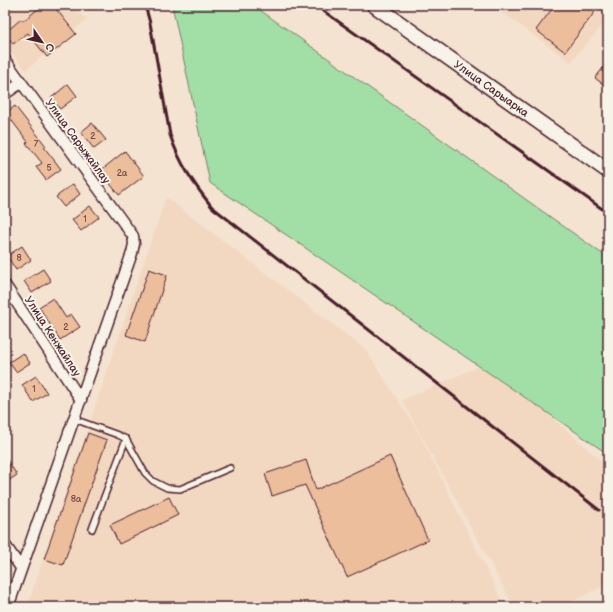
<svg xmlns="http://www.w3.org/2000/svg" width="613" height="612" font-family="'Balsamiq Sans',sans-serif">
<rect width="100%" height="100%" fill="#f4e3d1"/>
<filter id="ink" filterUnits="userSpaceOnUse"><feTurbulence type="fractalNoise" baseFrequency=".025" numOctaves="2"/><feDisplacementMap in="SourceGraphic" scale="8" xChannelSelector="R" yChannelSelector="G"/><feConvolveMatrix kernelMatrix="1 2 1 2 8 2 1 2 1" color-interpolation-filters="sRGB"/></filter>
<g filter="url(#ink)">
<g fill="#f2d8c1">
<polygon points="5,5 67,5 87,19 26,70 5,45"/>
<polygon points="491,5 608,5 608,18 571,62"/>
<polygon points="166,197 365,349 419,433 505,607 27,607"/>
<polygon points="489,362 608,467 608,583 563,607 514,607 402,400"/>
</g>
<polygon fill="#a2dfa6" stroke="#767f68" points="172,5 253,5 608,258 608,454 210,183"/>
<g fill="#ecbe9c" stroke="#4a1f2b">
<polygon points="43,5 53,5 76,34 47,57 28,33 13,44 5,33 21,19 23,21"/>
<polygon points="555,5 600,5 565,52 536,30"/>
<polygon points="608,62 608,88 595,78"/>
<polygon points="68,84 77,96 60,109 51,98"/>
<polygon points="15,106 46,146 44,147 61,169 46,180 36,167 42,163 26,143 28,142 6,113"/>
<polygon points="92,123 106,140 94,149 81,132"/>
<polygon points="125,151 144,176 119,195 100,171"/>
<polygon points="73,184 80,194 64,207 56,197"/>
<polygon points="90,206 99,217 81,231 72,220"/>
<polygon points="22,246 31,260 16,270 7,256"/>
<polygon points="43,269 51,281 32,293 24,281"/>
<polygon points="149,269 167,275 145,342 126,335"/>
<polygon points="53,298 66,318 71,314 80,327 60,340 39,307"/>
<polygon points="23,353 30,363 16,372 9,362"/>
<polygon points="36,376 47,393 33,402 22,385"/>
<polygon points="88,433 107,440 63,565 44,559"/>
<polygon points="390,456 428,540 347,577 305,485 272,496 265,474 306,460 316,490"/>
<polygon points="5,457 17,475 5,483"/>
<polygon points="169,497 178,515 119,544 110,525"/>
</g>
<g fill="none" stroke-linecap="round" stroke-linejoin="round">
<g stroke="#4a1f2b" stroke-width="8">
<g id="service">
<polyline points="74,419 118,435 126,439 145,473 153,481 167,488 180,489 230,468"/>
<polyline points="92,529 126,439"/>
</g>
</g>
<g stroke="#4a1f2b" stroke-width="13">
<g id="minor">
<polyline points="5,60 133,236 134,244 132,253 8,607"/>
<polyline points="5,94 21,83"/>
<polyline points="5,285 81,400"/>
<polyline points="5,545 21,568"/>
</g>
</g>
<g stroke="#4a1f2b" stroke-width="17">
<g id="secondary">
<path id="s1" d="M374 5 608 171"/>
</g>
</g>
<use href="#service" stroke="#f7f3e8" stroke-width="5"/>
<use href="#minor" stroke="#f7f3e8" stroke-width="10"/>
<use href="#secondary" stroke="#f7f3e8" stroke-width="14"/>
<g stroke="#4a1f2b" stroke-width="3">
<path d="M145 5 150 23 170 135C180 164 193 183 212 207L599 510"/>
<polyline points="315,5 608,213"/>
</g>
</g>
</g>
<g text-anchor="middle" stroke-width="4" stroke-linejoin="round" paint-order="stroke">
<g font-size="9" fill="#724747">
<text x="93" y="139">2</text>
<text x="36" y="147">7</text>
<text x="49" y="171">5</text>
<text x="122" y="176">2а</text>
<text x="85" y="222">1</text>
<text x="19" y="261">8</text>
<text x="66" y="330">2</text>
<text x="34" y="392">1</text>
<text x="76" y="502">8а</text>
</g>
<g font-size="11" fill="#4a1f2b" stroke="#f7f3e8">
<text dy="4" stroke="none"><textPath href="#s1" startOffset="144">Улица Сарыарка</textPath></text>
<text transform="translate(78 141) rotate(54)" y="4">Улица Сарыжайлау</text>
<text transform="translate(53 336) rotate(57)" y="4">Улица Кенжайлау</text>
</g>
</g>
<rect width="613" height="612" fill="none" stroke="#f7f3e8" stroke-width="20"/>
<rect x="10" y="10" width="593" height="592" fill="none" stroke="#4a1f2b" stroke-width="1.5" filter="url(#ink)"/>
<g transform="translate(42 42) rotate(124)" stroke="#f7f3e8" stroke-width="3" paint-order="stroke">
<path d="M0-3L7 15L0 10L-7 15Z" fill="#4a1f2b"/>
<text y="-6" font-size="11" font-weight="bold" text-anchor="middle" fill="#4a1f2b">С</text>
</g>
</svg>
